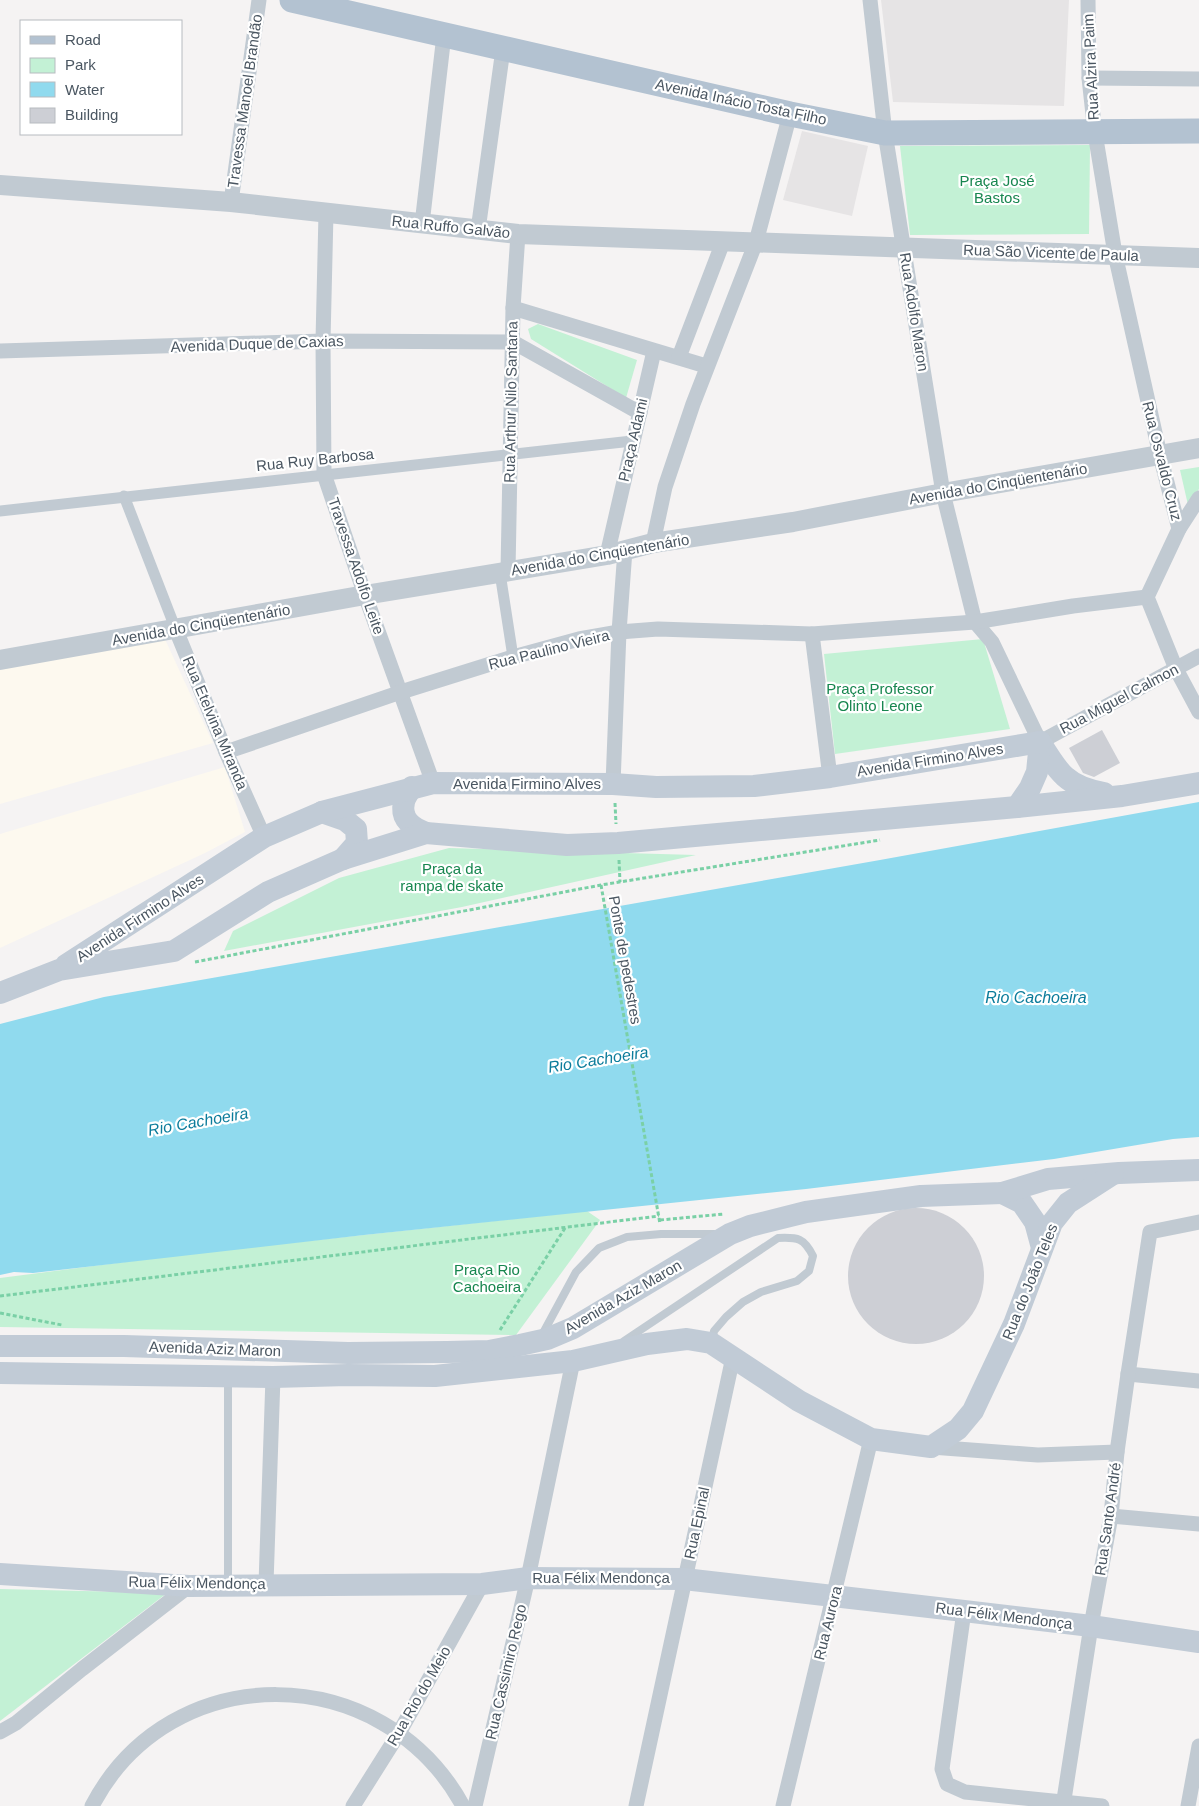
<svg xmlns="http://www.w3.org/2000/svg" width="1199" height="1806" font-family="Helvetica,sans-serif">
<rect width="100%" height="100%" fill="#f5f3f3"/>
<g fill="#fdf9ef">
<polygon points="163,635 213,743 0,804 0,670"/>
<polygon points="225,767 245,832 205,853 0,948 0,834"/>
</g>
<g fill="#e6e4e5">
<polygon points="881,0 1069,0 1064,106 893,102"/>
<polygon points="802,131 868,146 852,216 783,200"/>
</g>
<g fill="#c3f1d5">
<polygon points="1090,145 1089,234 910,235 900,146"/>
<polygon points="538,324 637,360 626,398 531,339 528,329"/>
<polygon points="1199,467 1199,489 1188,505 1180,470"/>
<polygon points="983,639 1010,729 835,754 824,654"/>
<polygon points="449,848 696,855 462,907 224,951 233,931 339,878"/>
<polygon points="587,1211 600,1220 516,1335 0,1327 0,1278 187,1254"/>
<polygon points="0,1589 167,1593 0,1721"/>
</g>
<polygon fill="#90daee" points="1199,802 1199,1137 1173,1139 1054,1159 806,1189 364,1235 33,1273 14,1272 0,1275 0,1024 104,997 880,860"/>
<g fill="#cdcfd5">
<polygon points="1102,730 1120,763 1094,777 1083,773 1069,748"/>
<circle cx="916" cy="1276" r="68"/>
</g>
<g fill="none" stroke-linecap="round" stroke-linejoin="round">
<g stroke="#7ad0a6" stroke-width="3" stroke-dasharray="4 2.5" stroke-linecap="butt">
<polyline points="615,803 616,824"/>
<polyline points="619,860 620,882"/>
<polyline points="601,885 660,1224"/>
<polyline points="195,962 601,885 880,840"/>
<polyline points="660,1220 724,1214"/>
<polyline points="0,1296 659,1216"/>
<polyline points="0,1313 62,1325"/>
<polyline points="500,1330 565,1228"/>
</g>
<g stroke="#c1cad2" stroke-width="8">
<polyline points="542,1335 576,1272 599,1248 627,1237 661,1234 716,1234"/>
<path d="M624 1341 778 1238C798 1237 804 1238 813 1256L809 1271 797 1281 761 1292 743 1302 726 1317 714 1331 712 1342"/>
<polyline points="228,1379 228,1585"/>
</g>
<g stroke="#c1cad2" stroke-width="11">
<polyline points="124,496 176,630"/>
<polyline points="0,511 632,441"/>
<polyline points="500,573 513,657"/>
</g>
<g stroke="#c1cad2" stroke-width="15">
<polyline points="870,0 885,133 943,493 975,622 992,642 1040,742 1199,656"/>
<polyline points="1088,0 1089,78 1095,133 1115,254 1160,455 1179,529"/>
<polyline points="1089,78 1199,79"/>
<polyline points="231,202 259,0"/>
<polyline points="326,213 323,341 324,474 365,595 433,783"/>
<polyline points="422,224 444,35"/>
<polyline points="478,230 503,49"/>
<polyline points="513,308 706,366"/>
<polyline points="0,351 323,341 513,342 640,413"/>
<polyline points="679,357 723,242"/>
<polyline points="1199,498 1179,529 1147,597 1176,669 1199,712"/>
<polyline points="653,543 665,487 693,404 756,242 790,114"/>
<polyline points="607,555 654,351"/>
<polyline points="508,571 513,308 518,234"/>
<polyline points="176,630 226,752 264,837"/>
<polyline points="812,634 830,777"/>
<polyline points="226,752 401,692 513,657 579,639 619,632 658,629 812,634 975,622 1073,606 1147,597"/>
<polyline points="613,784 619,632 625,550"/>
<polyline points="1128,1374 1199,1381"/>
<polyline points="931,1447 1038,1455 1117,1452"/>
<polyline points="1111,1516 1199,1524"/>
<polyline points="266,1584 273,1377"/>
<polyline points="964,1611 942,1769 947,1784 965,1792 1102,1806"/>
<polyline points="0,1732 16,1723 82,1669 189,1586"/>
<path d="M92 1806C170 1656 383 1659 463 1806"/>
<polyline points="353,1806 399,1733 482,1584"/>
<polyline points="475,1806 528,1578 573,1361"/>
<polyline points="636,1806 733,1357"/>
<polyline points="783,1806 871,1439"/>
<polyline points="1063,1806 1091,1626 1111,1516 1117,1452 1128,1374 1150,1232 1199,1222"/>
<polyline points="1188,1806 1199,1746"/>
</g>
<g stroke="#c1cad2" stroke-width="20">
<polyline points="0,185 231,202 518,234 1199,258"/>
<polyline points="0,660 365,595 607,555 653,543 793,522 943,493 1199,448"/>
</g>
<g stroke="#c1cbd6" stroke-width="22">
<path d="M1040 742C1058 772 1067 787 1104 793"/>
<path d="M412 787C409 792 405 797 404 802 400 820 413 828 426 833"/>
<polyline points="1017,807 1030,788 1037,772 1040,742"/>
<polyline points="322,812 345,820 356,829 357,843 343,859"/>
<polyline points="66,965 264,837 322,812 433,783 613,784 656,787 754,786 830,777 1040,742"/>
<polyline points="0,993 59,970 174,951 268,892 343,859 426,833 567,845 618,843 1017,807 1122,796 1199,783"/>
<polyline points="1002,1193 1022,1203 1035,1222 1042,1248"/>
<polyline points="0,1346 124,1346 348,1353 447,1352 489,1351 520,1345 547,1339 573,1328 730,1234 750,1226 806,1212 921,1196 1002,1193 1048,1179 1119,1173 1199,1170"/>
<polyline points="0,1373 273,1377 348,1375 435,1376 573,1361 647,1344 687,1339 711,1343 799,1401 871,1439 931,1447 958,1429 973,1411 1014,1324 1052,1223 1068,1203 1113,1174"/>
<polyline points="0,1574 189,1586 482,1584 528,1578 684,1579 964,1611 1091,1626 1199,1642"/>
</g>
<polyline stroke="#b3c2d1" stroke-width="25" points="292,0 790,114 885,133 1199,131"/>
</g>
<g text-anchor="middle" stroke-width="4.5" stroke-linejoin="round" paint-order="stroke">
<g font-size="15" fill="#4a5661" stroke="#fff">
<text transform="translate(1091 67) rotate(-93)" y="5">Rua Alzira Paim</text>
<text transform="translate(245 101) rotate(-82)" y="5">Travessa Manoel Brandão</text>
<text transform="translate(741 102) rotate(12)" y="5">Avenida Inácio Tosta Filho</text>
<text transform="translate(451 227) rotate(6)" y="5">Rua Ruffo Galvão</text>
<text transform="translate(1051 253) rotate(2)" y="5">Rua São Vicente de Paula</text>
<text transform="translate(914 312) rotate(81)" y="5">Rua Adolfo Maron</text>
<text transform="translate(257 344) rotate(-2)" y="5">Avenida Duque de Caxias</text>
<text transform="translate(511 402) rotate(-89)" y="5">Rua Arthur Nilo Santana</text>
<text transform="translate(633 440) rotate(-77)" y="5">Praça Adami</text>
<text transform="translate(315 460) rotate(-6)" y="5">Rua Ruy Barbosa</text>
<text transform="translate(1162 461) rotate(76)" y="5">Rua Osvaldo Cruz</text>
<text transform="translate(998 484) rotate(-10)" y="5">Avenida do Cinqüentenário</text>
<text transform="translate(600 555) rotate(-10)" y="5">Avenida do Cinqüentenário</text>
<text transform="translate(356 566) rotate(71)" y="5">Travessa Adolfo Leite</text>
<text transform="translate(201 625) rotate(-10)" y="5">Avenida do Cinqüentenário</text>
<text transform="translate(549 650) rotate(-14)" y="5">Rua Paulino Vieira</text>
<text transform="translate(1119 699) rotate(-28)" y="5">Rua Miguel Calmon</text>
<text transform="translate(215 723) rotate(67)" y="5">Rua Etelvina Miranda</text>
<text transform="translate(930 760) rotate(-9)" y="5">Avenida Firmino Alves</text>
<text x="527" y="789">Avenida Firmino Alves</text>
<text transform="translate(140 918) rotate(-33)" y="5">Avenida Firmino Alves</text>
<text transform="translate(625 960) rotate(80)" y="5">Ponte de pedestres</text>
<text transform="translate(1030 1282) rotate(-68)" y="5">Rua do João Teles</text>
<text transform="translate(623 1297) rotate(-30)" y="5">Avenida Aziz Maron</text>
<text transform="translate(215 1349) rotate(2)" y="5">Avenida Aziz Maron</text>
<text transform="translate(1108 1519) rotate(-82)" y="5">Rua Santo André</text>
<text transform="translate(697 1523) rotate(-78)" y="5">Rua Epinal</text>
<text x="601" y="1583">Rua Félix Mendonça</text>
<text transform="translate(197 1583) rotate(1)" y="5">Rua Félix Mendonça</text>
<text transform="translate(1004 1616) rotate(7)" y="5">Rua Félix Mendonça</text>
<text transform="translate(828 1623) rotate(-76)" y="5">Rua Aurora</text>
<text transform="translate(506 1672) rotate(-77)" y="5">Rua Cassimiro Rego</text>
<text transform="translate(419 1696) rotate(-60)" y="5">Rua Rio do Meio</text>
</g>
<g font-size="15" fill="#17864f" stroke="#fff">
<text x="997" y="186">Praça José<tspan x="997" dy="17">Bastos</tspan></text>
<text x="880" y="694">Praça Professor<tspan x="880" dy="17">Olinto Leone</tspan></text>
<text x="452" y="874">Praça da<tspan x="452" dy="17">rampa de skate</tspan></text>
<text x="487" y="1275">Praça Rio<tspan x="487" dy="17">Cachoeira</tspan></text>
</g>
<g font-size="16" font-style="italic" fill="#0c7c9b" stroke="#fff">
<text x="1036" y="1003">Rio Cachoeira</text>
<text transform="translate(598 1059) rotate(-9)" y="6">Rio Cachoeira</text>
<text transform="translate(198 1121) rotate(-10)" y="6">Rio Cachoeira</text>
</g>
</g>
<rect x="20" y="20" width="162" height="115" fill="#ffffff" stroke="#b7bbc0"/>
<rect x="30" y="36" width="25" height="8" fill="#b3c2d1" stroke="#b7bbc0"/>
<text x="65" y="45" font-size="15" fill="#4a5661">Road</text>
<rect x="30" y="58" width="25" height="15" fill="#c3f1d5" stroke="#b7bbc0"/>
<text x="65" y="70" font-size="15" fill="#4a5661">Park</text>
<rect x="30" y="82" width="25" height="15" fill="#90daee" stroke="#b7bbc0"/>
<text x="65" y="95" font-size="15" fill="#4a5661">Water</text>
<rect x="30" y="108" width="25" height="15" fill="#cdcfd5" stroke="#b7bbc0"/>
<text x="65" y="120" font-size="15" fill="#4a5661">Building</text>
</svg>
